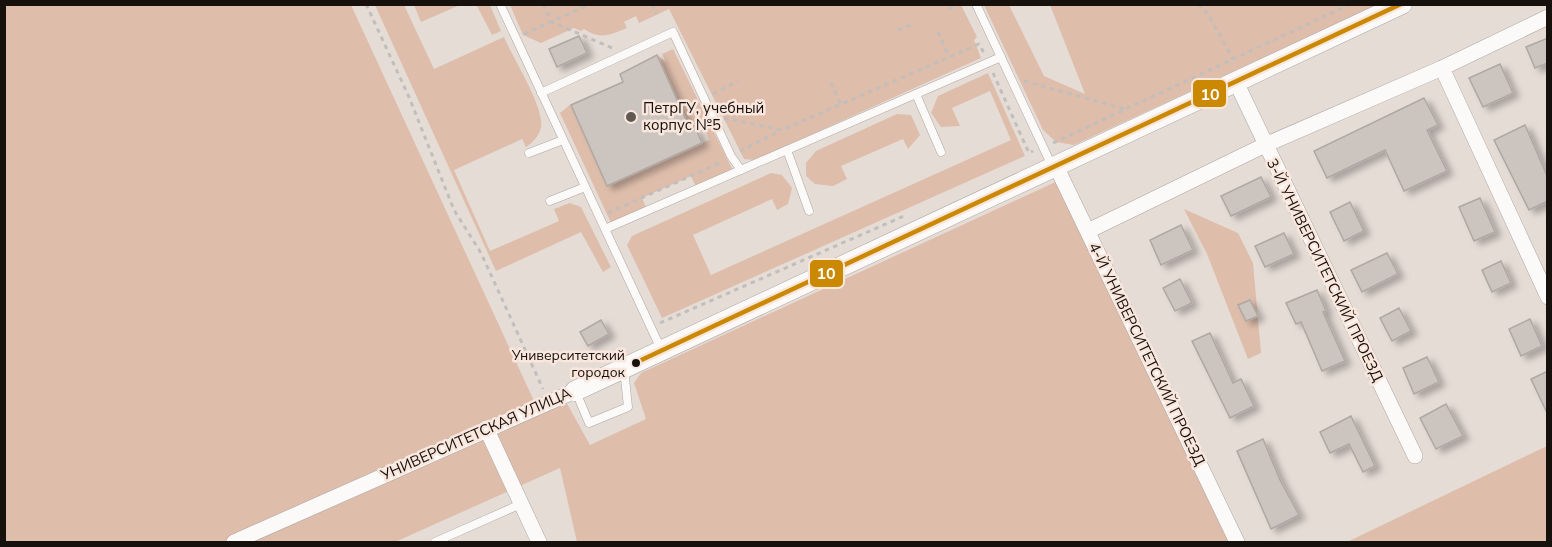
<svg xmlns="http://www.w3.org/2000/svg" width="1552" height="547" font-family="'Nunito Sans',sans-serif">
<defs>
<filter id="shadow"><feDropShadow dx="6" dy="4" stdDeviation="3" flood-color="#0004"/></filter>
</defs>
<rect width="100%" height="100%" fill="#e6dcd6"/>
<g fill="#debdab">
<polygon points="4,5 351,5 534,401 541,409 565,400 590,445 646,419 634,383 641,373 1062,179 1237,542 577,542 560,468 395,542 5,542"/>
<path d="M375 5H404L434 69 504 37C514 60 538 97 541 120 543 131 535 141 526 147L522 139 454 170 490 251 559 221 554 209 570 203 581 207 611 267 603 272 581 232 496 271Z"/>
<polygon points="414,5 460,5 421,22"/>
<polygon points="490,5 501,31 492,35 477,6"/>
<path d="M510 5H961L977 37 974 40 981 58 755 160 744 159 669 9 639 23 636 16 624 22 627 28C610 35 600 40 584 29L581 31 574 28 541 43 523 35Z"/>
<polygon points="984,5 1009,5 1044,76 1085,94 1050,5 1377,5 1074,145 1056,142 1043,130"/>
<polygon points="673,49 734,173 697,189 691,176 642,198 647,210 612,225 560,113 571,104 608,185 709,140 705,129 697,133 691,131 657,55 666,62 662,54"/>
<polygon points="988,73 1025,156 662,318 627,245 632,236 771,173 782,175 792,188 788,204 777,210 772,199 693,235 711,275 1011,140 990,91 952,108 960,126 941,127 931,113 938,96"/>
<polygon points="897,114 911,115 920,135 908,149 903,139 841,166 847,179 833,186 815,184 806,176 806,163 816,151"/>
<polygon points="1184,209 1238,233 1253,263 1261,353 1248,359 1207,254"/>
<polygon points="1547,446 1547,542 1347,542"/>
</g>
<g fill="#ccc4bf" stroke="#aea7a2" stroke-width="1.5" filter="url(#shadow)">
<polygon points="579,36 587,53 557,67 549,49"/>
<polygon points="1548,38 1548,63 1535,68 1526,47"/>
<polygon points="657,55 691,131 696,129 702,143 607,186 571,105 623,82 620,74"/>
<polygon points="1500,64 1513,93 1483,107 1469,78"/>
<polygon points="1424,98 1438,125 1427,130 1447,171 1404,191 1385,150 1327,178 1314,151"/>
<polygon points="1525,125 1548,178 1548,201 1529,210 1494,140"/>
<polygon points="1261,177 1271,197 1231,216 1221,196"/>
<polygon points="1480,198 1495,232 1474,241 1459,207"/>
<polygon points="1350,202 1364,231 1344,241 1330,212"/>
<polygon points="1181,225 1193,250 1161,265 1150,240"/>
<polygon points="1284,233 1294,254 1265,267 1255,246"/>
<polygon points="1387,253 1398,274 1362,292 1351,270"/>
<polygon points="1501,261 1511,283 1492,292 1482,270"/>
<polygon points="1180,279 1192,303 1175,311 1163,288"/>
<polygon points="1317,290 1326,311 1323,312 1345,361 1322,371 1301,322 1296,324 1286,303"/>
<polygon points="1250,300 1258,316 1246,321 1238,305"/>
<polygon points="1399,308 1411,331 1392,341 1380,318"/>
<polygon points="1530,319 1542,346 1521,356 1509,329"/>
<polygon points="601,320 609,334 588,346 580,332"/>
<polygon points="1210,333 1233,383 1241,379 1254,406 1230,418 1192,341"/>
<polygon points="1427,357 1439,382 1414,394 1403,368"/>
<polygon points="1548,371 1548,415 1531,379"/>
<polygon points="1446,404 1463,436 1436,449 1420,418"/>
<polygon points="1351,416 1375,466 1363,472 1349,444 1330,453 1320,432"/>
<polygon points="1263,439 1280,480 1299,515 1271,529 1237,451"/>
</g>
<g fill="none" stroke-linecap="round" stroke-linejoin="round">
<g stroke="#aca5a1" stroke-width="9">
<g id="service">
<polyline points="500,4 661,349"/>
<polyline points="976,4 1052,166"/>
<polyline points="541,93 673,32 731,156 741,170"/>
<polyline points="916,94 941,152"/>
<polyline points="787,150 809,211"/>
<polyline points="529,153 563,140"/>
<polyline points="550,201 585,187"/>
<polyline points="605,229 1001,57"/>
<polyline points="576,392 589,423 628,407 624,369"/>
<polyline points="435,542 521,504"/>
</g>
</g>
<g stroke="#aca5a1" stroke-width="16">
<g id="minor">
<polyline points="1442,68 1548,297"/>
<polyline points="1236,82 1415,456"/>
<polyline points="1056,166 1237,542"/>
<polyline points="1088,231 1265,145 1442,68 1548,17"/>
<polyline points="486,428 539,542"/>
<polyline points="234,542 575,391"/>
</g>
</g>
<g stroke="#aca5a1" stroke-width="21">
<polyline id="tertiary" points="575,391 1402,4"/>
</g>
<g stroke="#c1bebc" stroke-width="3" stroke-dasharray="4.5 4.5" stroke-linecap="butt">
<polyline points="366,4 409,97 454,210 481,253 543,389"/>
<polyline points="543,4 552,22 612,48"/>
<polyline points="652,4 656,14"/>
<polyline points="1198,4 1208,14 1233,59"/>
<polyline points="949,9 960,4"/>
<polyline points="898,30 913,24"/>
<polyline points="938,32 949,57"/>
<polyline points="524,34 590,4"/>
<polyline points="993,73 1029,153 1033,151"/>
<polyline points="1024,81 1125,109"/>
<polyline points="831,83 841,105"/>
<polyline points="713,94 738,81"/>
<polyline points="724,118 782,130 979,44 984,53"/>
<polyline points="697,131 705,127"/>
<polyline points="1053,143 1351,4"/>
<polyline points="740,151 780,131"/>
<polyline points="608,213 722,162"/>
<polyline points="660,323 904,216"/>
</g>
<use href="#service" stroke="#fbfaf9" stroke-width="8"/>
<use href="#minor" stroke="#fbfaf9" stroke-width="15"/>
<use href="#tertiary" stroke="#fbfaf9" stroke-width="20"/>
<g stroke="#f9e7dd" stroke-width="9">
<polyline id="bus-1" points="635,363 1401,4"/>
</g>
<use href="#bus-1" stroke="#ca8803" stroke-width="4.5"/>
</g>
<circle fill="#5f5853" stroke="#f9e7dd" stroke-width="2" cx="631" cy="117" r="6"/>
<circle fill="#17110d" stroke="#f9e7dd" stroke-width="2" cx="636" cy="363" r="5"/>
<g text-anchor="middle" stroke-width="5" stroke-linejoin="round" paint-order="stroke">
<g font-size="14" fill="#17110d" stroke="#f9e7dd" text-anchor="end">
<text x="625" y="360">Университетский<tspan x="625" dy="17">городок</tspan></text>
</g>
<g font-size="15" fill="#17110d" stroke="#f9e7dd" text-anchor="start">
<text x="643" y="113">ПетрГУ, учебный<tspan x="643" dy="17">корпус №5</tspan></text>
</g>
<g font-size="15" fill="#17110d" stroke="#f9e7dd">
<text transform="translate(1325 270) rotate(64)" y="5">3-Й УНИВЕРСИТЕТСКИЙ ПРОЕЗД</text>
<text transform="translate(1147 354) rotate(64)" y="5">4-Й УНИВЕРСИТЕТСКИЙ ПРОЕЗД</text>
<text transform="translate(476 434) rotate(-24)" y="5">УНИВЕРСИТЕТСКАЯ УЛИЦА</text>
</g>
</g>
<g stroke="#f9e7dd" stroke-width="2">
<rect x="1192" y="79" width="35" height="29" rx="6" fill="#ca8803"/>
<rect x="809" y="259" width="35" height="29" rx="6" fill="#ca8803"/>
</g>
<g font-size="16" text-anchor="middle" font-weight="bold" fill="#fff">
<text x="1210" y="100">10</text>
<text x="826" y="279">10</text>
</g>
<rect width="1552" height="547" fill="none" stroke="#17110d" stroke-width="12"/>
</svg>
